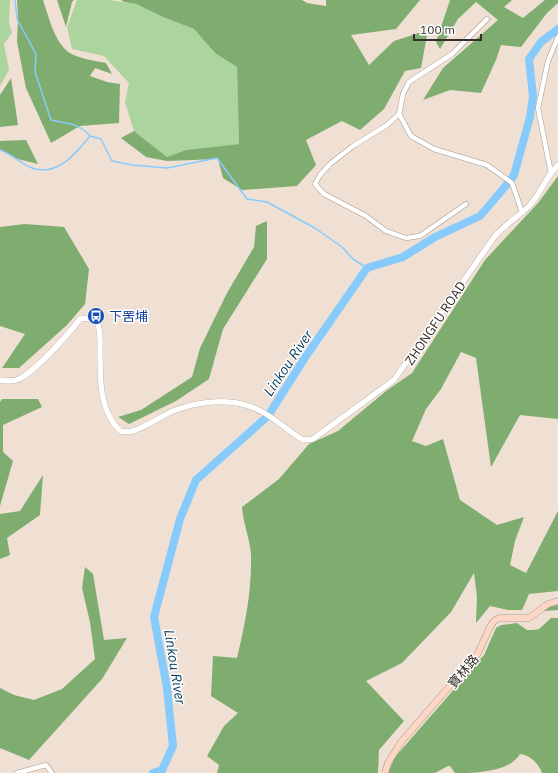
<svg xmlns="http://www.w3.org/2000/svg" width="558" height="773" font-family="'IBM Plex Sans','Noto Sans TC',sans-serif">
<rect width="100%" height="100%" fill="#efe0d3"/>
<g fill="#acd49f">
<polygon points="0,0 10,0 9,23 12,33 4,44 9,70 0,86"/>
<polygon points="77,0 109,0 136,4 163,17 194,29 215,53 237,67 239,144 186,150 167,157 134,131 125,102 129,83 104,56 72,49 67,27"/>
</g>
<g fill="#7fad70">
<path d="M17 0H43C49 17 53 38 67 51 75 58 96 61 106 63L112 74 95 68 90 76 107 82 120 84 119 123 80 126 51 143 26 88 17 42 18 18Z"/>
<polygon points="57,0 74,0 72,2 66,27"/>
<polygon points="121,0 302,0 307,3 326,6 326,0 420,0 396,29 351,35 369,65 394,41 428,30 421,68 405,71 384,109 360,130 342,121 306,140 316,165 297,186 242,190 223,178 218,159 167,161 146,157 121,138 134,131 167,157 186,150 239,144 237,67 215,53 194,29 163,17 136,4 124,2"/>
<polygon points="450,0 512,0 504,7 523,18 545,0 558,0 558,3 547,13 521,47 501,45 496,60 481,93 450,90 423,100 443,68 498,20 476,2 458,19 440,49 436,42"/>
<polygon points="11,78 18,125 0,127 0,95"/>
<polygon points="26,140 38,164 18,159 0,149 0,141"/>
<path d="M558 176V419L520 415 491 467 476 358 461 352 441 389 426 409 412 441 426 446 443 439 460 500 497 525 524 517 515 541 510 565 526 573 558 511V591L529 594 522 610H508L490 606 476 623 477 597 474 573 451 612 402 663 366 681 404 721 379 750 378 773H217L219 765 207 756 224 726 238 713 211 696 213 656 237 658C245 625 252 590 251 555 250 539 243 523 242 507L279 479 309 444 338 431 386 391 412 373 485 260 538 203Z"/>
<polygon points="267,221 267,259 223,329 209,379 176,401 129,424 118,417 141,410 192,377 200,348 227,293 254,247 256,226"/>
<polygon points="25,224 64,227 89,269 85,304 67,325 19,368 2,368 25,334 0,326 0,227"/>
<polygon points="2,399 38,399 42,407 3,425 3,452 13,461 0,506 0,402"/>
<polygon points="43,475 40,515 7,538 10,555 0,559 0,514 20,511"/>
<polygon points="85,567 93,574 104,640 127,638 102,679 29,760 0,748 0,688 14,695 34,700 62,689 95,659 90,622 82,588"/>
<polygon points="558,604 558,610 544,611 548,607"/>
<path d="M551 618H558V773H542C539 764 530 755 520 754 510 772 474 773 455 773L450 766H448L435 773H388L395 757 484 655 496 628 501 625 517 623 527 630H533L539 629Z"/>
</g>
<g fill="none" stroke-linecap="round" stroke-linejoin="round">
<g stroke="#87cbfd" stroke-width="1.5">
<path d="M15 0 17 19 36 54 35 72 51 120C66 123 81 124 90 136"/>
<path d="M0 150C12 154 21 164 32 168 58 177 76 153 90 136L101 139 112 161 132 165 167 168 217 158 247 199 267 202 315 228 342 247 353 259 367 268"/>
</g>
<polyline stroke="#87cbfd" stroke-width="8" points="153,773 162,770 173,746 167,688 154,617 180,519 196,480 268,416 304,359 367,268 403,257 435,237 480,216 504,188 514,175 530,117 533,96 529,59 541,42 558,29"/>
<g stroke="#a7998c" stroke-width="5.5">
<g id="minor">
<polyline points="399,114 411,136 434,149 487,165 512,183 522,212"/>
<polyline points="551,173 538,108 548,61 558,37"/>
<polyline points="466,204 420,236 406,238 386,231 366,216 324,194 315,184 320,175 330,164 353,146 387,125 399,114 403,94 409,82 452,54 487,19"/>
<polyline points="17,773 46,765 52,773"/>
</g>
</g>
<g stroke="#a7998c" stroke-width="6">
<path id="tertiary" d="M0 380C7 381 15 382 21 378 38 368 68 335 80 319L89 318 97 321C101 331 100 341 100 352 100 379 99 410 120 431 135 436 159 417 173 411 196 402 225 398 249 406 270 413 285 429 303 440L313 439 394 380 495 236C505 224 519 217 530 205 541 193 546 176 558 165"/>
</g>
<g stroke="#a7998c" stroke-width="7">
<polyline id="secondary" points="385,773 388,763 401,742 477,655 491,625 495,620 500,618 529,618 548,604 558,601"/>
</g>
<use href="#minor" stroke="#fff" stroke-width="4.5"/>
<use href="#tertiary" stroke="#fff" stroke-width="5.5"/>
<use href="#secondary" stroke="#fed6c5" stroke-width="6"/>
</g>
<defs>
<g id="bus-disc" transform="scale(0.9)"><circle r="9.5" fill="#1a4fb4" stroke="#fff"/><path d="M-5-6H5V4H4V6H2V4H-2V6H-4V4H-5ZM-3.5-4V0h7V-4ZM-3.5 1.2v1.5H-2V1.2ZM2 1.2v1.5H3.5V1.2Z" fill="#fff"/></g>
</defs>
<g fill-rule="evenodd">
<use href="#bus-disc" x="96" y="316"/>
</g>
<g text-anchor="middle" stroke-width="3" stroke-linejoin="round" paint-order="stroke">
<g font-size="13" fill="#164399" stroke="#fff" text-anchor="start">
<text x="109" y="321">下罟埔</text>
</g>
<g font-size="13" fill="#342f29" stroke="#fff">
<text transform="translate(435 323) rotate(-56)" y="5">ZHONGFU ROAD</text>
<text transform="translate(463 671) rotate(-50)" y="5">寶林路</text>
</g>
<g font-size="14" font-style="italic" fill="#013a5a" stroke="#fff">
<text transform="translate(288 363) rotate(-56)" y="5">Linkou River</text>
<text transform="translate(175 667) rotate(81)" y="5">Linkou River</text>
</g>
</g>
<path d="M414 34v6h67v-6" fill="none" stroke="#342f29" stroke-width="2"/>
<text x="420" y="34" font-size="12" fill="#342f29" stroke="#ffffff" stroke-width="3" paint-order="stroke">100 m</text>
</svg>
